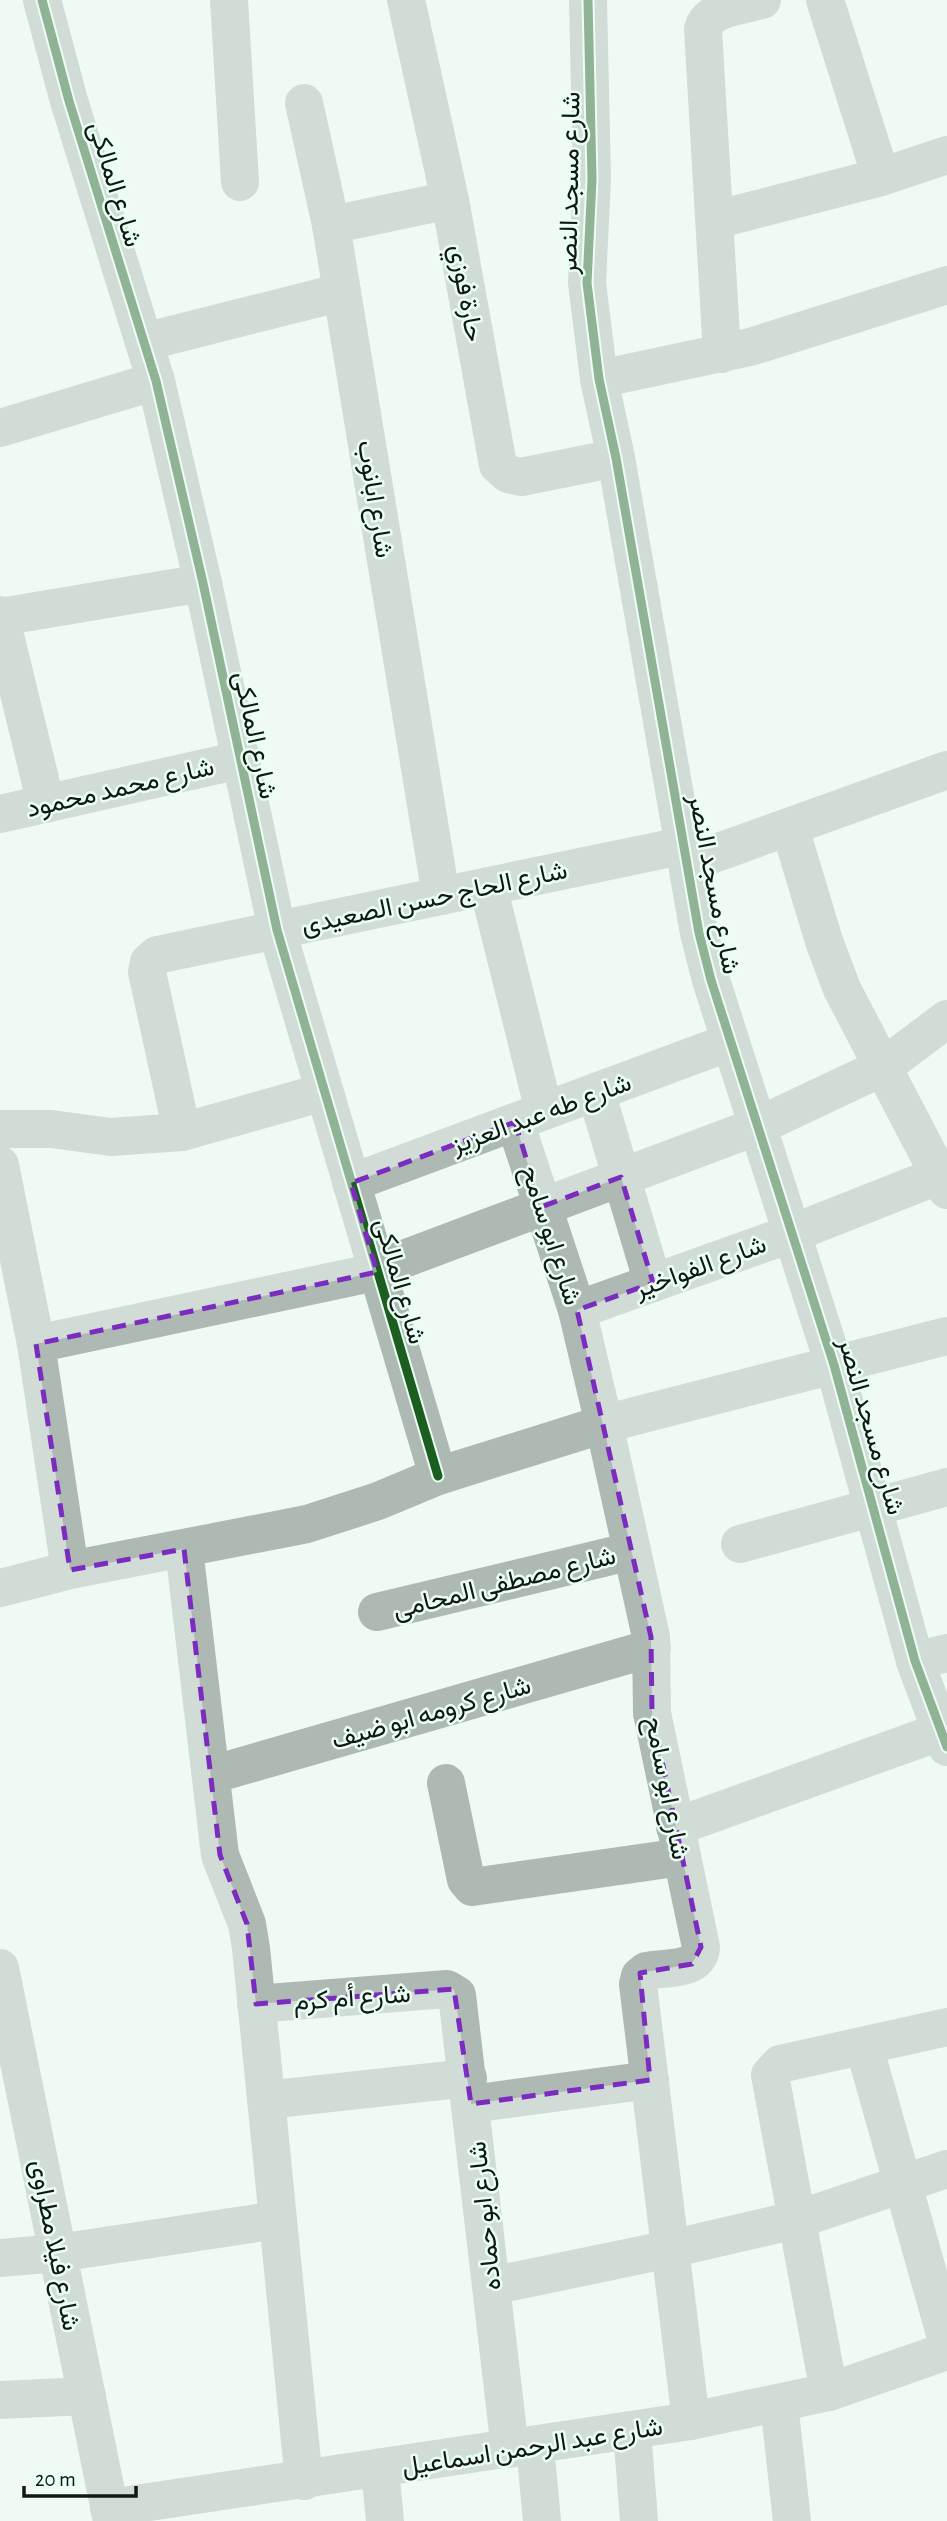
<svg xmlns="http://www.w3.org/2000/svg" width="947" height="2521" font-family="'Alegreya Sans',Vazirmatn,sans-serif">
<rect width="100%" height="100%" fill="#effaf4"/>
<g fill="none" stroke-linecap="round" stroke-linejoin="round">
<g stroke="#afb9b4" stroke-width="38">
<polyline points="42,0 69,101 156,381 203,583 277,930 438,1476"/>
<polyline points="229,0 240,182"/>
<polyline points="406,0 450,200 498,465 508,474 521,477 616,458"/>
<polyline points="588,0 592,179 587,283 599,379 616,458 699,933 711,980 834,1365 915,1661 947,1747"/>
<polyline points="825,0 881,177"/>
<polyline points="304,103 331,225 441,896"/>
<polyline points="715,220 881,177 947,155"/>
<polyline points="331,225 450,200"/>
<polyline points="144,342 342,292"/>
<path d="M722 354 703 29C708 8 744 5 762 0"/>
<polyline points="599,379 750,347 947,285"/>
<polyline points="0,428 156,381"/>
<polyline points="0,615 46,804"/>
<polyline points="0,617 203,583"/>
<polyline points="0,814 240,760"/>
<polyline points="790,828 824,941 842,989 947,1190"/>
<polyline points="688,863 947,770"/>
<polyline points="488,886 544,1111"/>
<polyline points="596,1092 653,1283"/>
<path d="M515 1122 577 1310 604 1424 651 1637 652 1713 701 1947C700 1972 664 1967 646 1971L640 1976 638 1984 691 2421"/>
<polyline points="0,1129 51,1129 111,1137 182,1132 324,1092"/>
<polyline points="182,1132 147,972 149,962 157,955 686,845"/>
<polyline points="0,1165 36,1344 70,1570"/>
<polyline points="351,1183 730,1042"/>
<polyline points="377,1269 758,1126 883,1067 947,1019"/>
<polyline points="577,1310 793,1233 940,1175"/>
<polyline points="36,1344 376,1272"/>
<polyline points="740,1544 947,1487"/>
<polyline points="184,1549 220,1855 247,1924 251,1948 304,2481"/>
<polyline points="0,1588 70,1570 307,1524 378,1501 438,1476 604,1424 947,1336"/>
<polyline points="377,1612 632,1551"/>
<polyline points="915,1661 947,1653"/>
<polyline points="211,1775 652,1648"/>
<polyline points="446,1783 466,1880 472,1887 682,1857"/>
<polyline points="675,1827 939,1732"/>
<polyline points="0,1968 112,2521"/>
<polyline points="256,2004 447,1989 457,1995 510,2449"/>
<polyline points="864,2046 947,2341"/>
<polyline points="266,2100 468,2078"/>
<polyline points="471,2104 650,2080"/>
<polyline points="0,2258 58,2253 277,2220"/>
<polyline points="491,2286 670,2249 796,2220 947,2169"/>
<polyline points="829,2392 770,2075 780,2064 947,2027"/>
<polyline points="0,2400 87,2396"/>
<polyline points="779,2403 792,2521"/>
<polyline points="632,2430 639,2521"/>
<polyline points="535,2445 542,2521"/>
<polyline points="380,2469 385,2521"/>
<polyline points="109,2508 691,2421 829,2392 947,2351"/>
</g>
<g stroke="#eafff3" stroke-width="13">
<g id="cycleway">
<polyline points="42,0 69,101 156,381 203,583 277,930 438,1476"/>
<polyline points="588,0 592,179 587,283 599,379 616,458 699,933 711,980 834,1365 915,1661 947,1747"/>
</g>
</g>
<use href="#cycleway" stroke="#1b5e20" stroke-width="9"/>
</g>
<path d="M0 0H947V2521H0ZM515 1122 541 1207 621 1177 653 1283 577 1310 651 1637 652 1713 701 1947 692 1964 640 1973 650 2080 471 2104 454 1989 256 2004 247 1924 220 1855 184 1549 70 1570 36 1344 377 1272 351 1183Z" fill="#effaf4" fill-opacity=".55" fill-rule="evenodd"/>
<path fill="none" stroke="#7b2cbf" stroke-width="5" stroke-dasharray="14 9" stroke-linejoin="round" d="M515 1122 541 1207 621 1177 653 1283 577 1310 651 1637 652 1713 701 1947 692 1964 640 1973 650 2080 471 2104 454 1989 256 2004 247 1924 220 1855 184 1549 70 1570 36 1344 377 1272 351 1183Z"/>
<g text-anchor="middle" stroke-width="5" stroke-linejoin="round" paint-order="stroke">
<g font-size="26" fill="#111814" stroke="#eafff3">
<text transform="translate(569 183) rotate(-89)" y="9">شارع مسجد النصر</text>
<text transform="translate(116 184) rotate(73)" y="9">شارع المالكى</text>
<text transform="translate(467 293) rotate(80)" y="9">حارة فوزي</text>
<text transform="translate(376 499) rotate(81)" y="9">شارع ابانوب</text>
<text transform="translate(256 735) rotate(78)" y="9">شارع المالكى</text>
<text transform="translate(120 787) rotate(-13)" y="9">شارع محمد محمود</text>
<text transform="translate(715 884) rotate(79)" y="9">شارع مسجد النصر</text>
<text transform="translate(434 897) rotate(-12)" y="9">شارع الحاج حسن الصعيدى</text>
<text transform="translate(541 1113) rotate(-20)" y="9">شارع طه عبد العزيز</text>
<text transform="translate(552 1235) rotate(72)" y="9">شارع ابو سامح</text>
<text transform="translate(700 1266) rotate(-20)" y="9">شارع الفواخير</text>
<text transform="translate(401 1281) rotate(74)" y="9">شارع المالكى</text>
<text transform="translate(872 1426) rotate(74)" y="9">شارع مسجد النصر</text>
<text transform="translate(504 1582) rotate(-14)" y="9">شارع مصطفى المحامى</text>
<text transform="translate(431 1712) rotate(-16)" y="9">شارع كرومه ابو ضيف</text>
<text transform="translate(668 1788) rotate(79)" y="9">شارع ابو سامح</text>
<text transform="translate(352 1997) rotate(-4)" y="9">شارع أم كرم</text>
<text transform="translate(484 2216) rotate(-96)" y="9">شارع ابو حماده</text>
<text transform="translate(56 2245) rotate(79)" y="9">شارع فيلا مطراوى</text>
<text transform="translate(532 2446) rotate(-9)" y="9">شارع عبد الرحمن اسماعيل</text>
</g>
</g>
<path d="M24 2486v10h112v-10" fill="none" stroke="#111814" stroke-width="3.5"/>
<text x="35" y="2486" font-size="21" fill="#111814" stroke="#eafff3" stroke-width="5" paint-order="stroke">20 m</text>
</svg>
